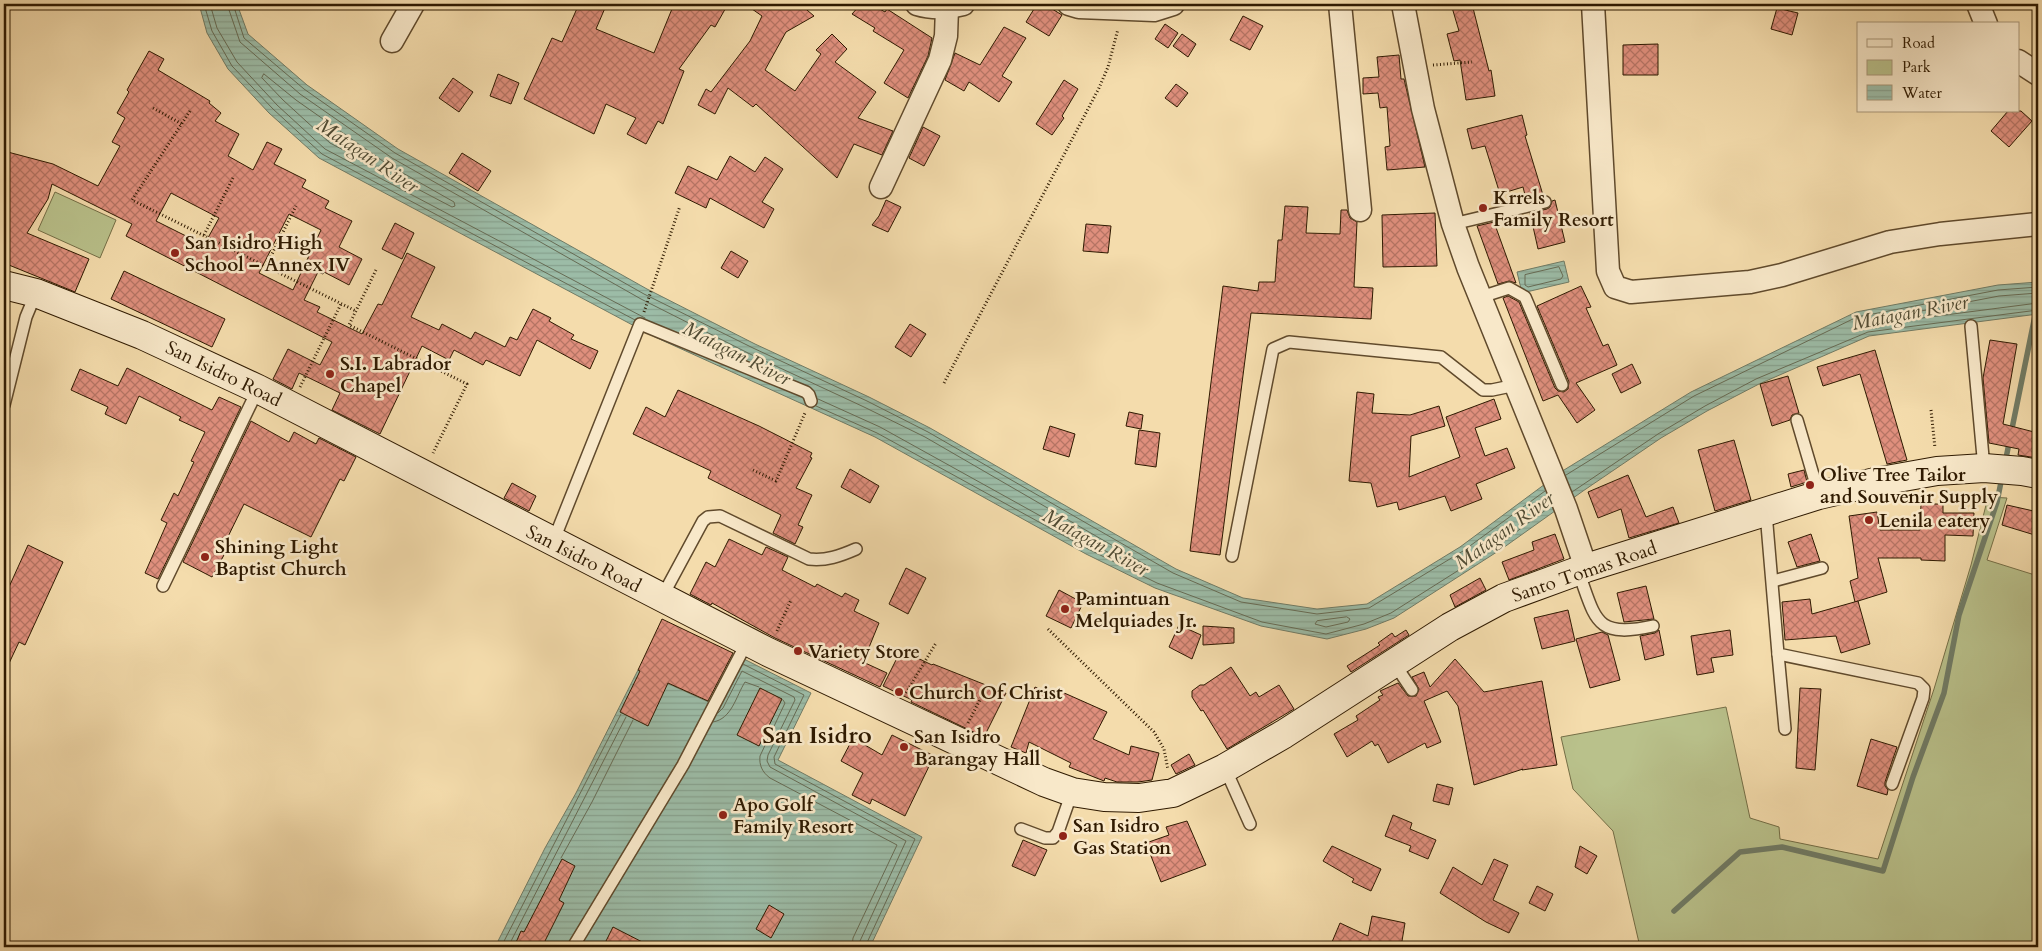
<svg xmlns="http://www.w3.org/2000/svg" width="2042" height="951" font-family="Cardo,serif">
<defs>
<pattern id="water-rules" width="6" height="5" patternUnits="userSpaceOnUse" patternTransform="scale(1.25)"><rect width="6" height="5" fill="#9cbca7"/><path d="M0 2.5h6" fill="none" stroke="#87a18e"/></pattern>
<pattern id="building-cross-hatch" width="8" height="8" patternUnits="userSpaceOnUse" patternTransform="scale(1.25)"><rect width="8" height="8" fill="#df8f7d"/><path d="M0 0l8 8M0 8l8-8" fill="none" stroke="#b57464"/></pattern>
</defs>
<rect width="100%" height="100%" fill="#f4dcac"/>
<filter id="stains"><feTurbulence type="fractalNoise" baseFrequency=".004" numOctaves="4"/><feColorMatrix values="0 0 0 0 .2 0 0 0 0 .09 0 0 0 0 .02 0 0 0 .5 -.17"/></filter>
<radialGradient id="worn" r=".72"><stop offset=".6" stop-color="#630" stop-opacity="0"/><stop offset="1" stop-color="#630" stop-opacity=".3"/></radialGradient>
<g fill="#b9c18b" stroke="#746e46">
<polygon points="55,192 116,220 100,258 38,230"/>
<polygon points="1988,497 2007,498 1987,560 2038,576 2038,947 1640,947 1613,831 1573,789 1561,737 1726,707 1750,818 1779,827 1780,839 1878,859 1934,689 1971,565"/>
</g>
<g fill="url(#water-rules)" stroke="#707b65">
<polygon points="199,4 237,4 248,34 307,85 398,149 647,289 755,344 869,397 930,428 1176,569 1243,598 1317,609 1367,604 1460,547 1564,470 1691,392 1856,312 1998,285 2038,282 2038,314 1869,336 1759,384 1707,411 1661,438 1583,491 1503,548 1394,618 1366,629 1327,639 1261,626 1155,588 1086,554 875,437 655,337 319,158 269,113 228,69 207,33"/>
<polygon points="1564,261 1569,282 1522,293 1517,272"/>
<polygon points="736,655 811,693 778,760 922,837 870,947 495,947 545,848 576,793 638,670 713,704"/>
</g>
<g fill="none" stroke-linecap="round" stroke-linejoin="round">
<g stroke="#666b54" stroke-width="1">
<polyline points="204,4 212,31 232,66 273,109 322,154 635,320"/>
<polyline points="210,4 217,28 237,62 277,105 325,149 645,318"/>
<polyline points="227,4 240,42 300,94 392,158 641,299 750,354 864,407 925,437 1146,565 1147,568 1143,569 1091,544 880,427 818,399"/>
<polyline points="233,4 244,38 304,89 395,153 644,294 753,348 867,401 928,432 1173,573 1241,602 1317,614 1369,608 1463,551 1545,491"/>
<polygon points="264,74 296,100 387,164 454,202 455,206 452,207 330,143 283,100 262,78"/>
<polygon points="1559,267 1563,276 1561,279 1528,287 1525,285 1525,275"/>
<polyline points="2038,293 1999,296 1890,317 1888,320 1891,322 2038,303"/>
<polyline points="816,406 877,433 1088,549 1157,583 1262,622 1326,634 1364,624 1391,613 1500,544 1551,506"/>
<polyline points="1566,475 1694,396 1857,317 1998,290 2038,287"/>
<polyline points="1572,492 1658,434 1705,406 1756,379 1868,332 2038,310"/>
<polygon points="1347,617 1350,619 1348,622 1326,627 1315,624 1317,621"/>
<polyline points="743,664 804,695 774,757 775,764 915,839 865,947"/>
<path d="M783 700 785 703 760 756C759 765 762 772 770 778L897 845 853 938 852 947"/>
<polyline points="718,713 723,708 742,671 794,697 795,700 768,755 767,761 770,767 906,841 860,941 859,947"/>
<path d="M713 722C732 719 736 696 745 682L759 687"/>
<polyline points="561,858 592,802 633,720"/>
<polyline points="501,947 621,714"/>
<polyline points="508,947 626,717"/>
</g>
<g stroke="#707b65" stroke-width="5.5">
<polyline points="2005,463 2038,301"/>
<polyline points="1674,911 1740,852 1782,847 1883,871 1913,777 1944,693 1959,615 1997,502 2002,477"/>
</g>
</g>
<g fill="url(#building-cross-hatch)" stroke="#2f1a01" fill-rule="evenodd">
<polygon points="579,4 596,4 605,8 596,29 654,53 674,4 728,4 715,27 711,25 679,69 684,71 663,124 658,121 646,144 627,134 636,118 606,104 594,134 524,99 552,38 562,42"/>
<polygon points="745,4 800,4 814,16 786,32 765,70 795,91 821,54 816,50 832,34 847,49 835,62 876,92 858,118 893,131 882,155 854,144 837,178 756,104 753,107 728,88 715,114 698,105 706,89 711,92 750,41 762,16"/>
<polygon points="861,4 871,4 885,12 887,9 932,38 928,56 908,98 884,83 904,50 873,31 875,28 852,14"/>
<polygon points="1037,4 1044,4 1062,15 1049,36 1026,22"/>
<polygon points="1451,4 1472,4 1489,71 1491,70 1495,96 1466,100 1460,60 1454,61 1447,34 1459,31"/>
<polygon points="1777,8 1798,13 1792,35 1771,29"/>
<polygon points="1243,16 1263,26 1250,50 1230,40"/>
<polygon points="1165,24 1178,33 1168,48 1155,39"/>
<polygon points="1004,27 1026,38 1002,76 1012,82 999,102 969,82 964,91 945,80 955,53 980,65"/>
<polygon points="1182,34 1196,44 1188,57 1173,46"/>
<polygon points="1658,44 1658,75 1623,75 1623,45"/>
<path d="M149 51 164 59 158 70 210 101 209 103 221 113 215 121 239 134 228 156 253 170 267 142 282 149 274 164 306 180 302 187 329 201 325 208 352 221 339 247 362 259 349 285 324 272 323 274 318 272 304 300 320 307 317 312 362 334 378 304 382 305 407 253 435 267 411 317 439 330 442 324 471 339 475 332 505 347 510 337 517 340 533 309 551 318 549 321 574 335 571 339 598 351 590 369 537 340 520 376 486 360 483 365 454 350 449 360 422 346 380 434 332 410 340 393 299 373 292 389 273 379 288 349 320 365 332 342 126 236 132 224 52 184 48 199 27 233 89 259 75 292 4 263V151L53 164 98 186 120 146 112 142 125 118 117 113 129 92 127 90ZM171 193 219 218 204 245 156 221ZM289 214 321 230 293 290 259 273Z"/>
<polygon points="1399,55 1401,79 1404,79 1425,167 1387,170 1385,147 1390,146 1387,107 1380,108 1378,93 1363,94 1363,78 1379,77 1377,57"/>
<polygon points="498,74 519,83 511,104 490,96"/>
<polygon points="453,78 473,92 459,112 439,98"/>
<polygon points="1064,80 1078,89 1062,116 1064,118 1052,135 1036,124"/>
<polygon points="1176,84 1188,93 1177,107 1165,98"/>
<polygon points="2008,111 2021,111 2032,121 2009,147 1991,131"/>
<polygon points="1522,115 1527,135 1525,136 1543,195 1526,199 1523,187 1500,194 1485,146 1472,149 1467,129"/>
<polygon points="923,127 940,136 924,166 909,158"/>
<polygon points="462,153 491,171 478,191 449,173"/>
<polygon points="730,156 755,172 765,157 783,169 762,202 774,209 764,228 710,198 706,208 675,193 688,166 717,180"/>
<polygon points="886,200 901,207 888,232 872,225 879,216"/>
<polygon points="1555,200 1565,242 1538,249 1530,213 1547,209 1550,207 1552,201"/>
<polygon points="1285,206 1308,207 1306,233 1340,234 1341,210 1347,210 1350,218 1357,222 1354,287 1373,288 1371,319 1251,313 1220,555 1190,551 1223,286 1258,291 1259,282 1275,282 1278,240 1282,240"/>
<polygon points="1435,213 1437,266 1383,267 1382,215"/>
<polygon points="1494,222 1516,283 1509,281 1498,284 1477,226"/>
<polygon points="395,223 414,233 402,259 382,249"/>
<polygon points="1086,224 1111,226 1108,253 1083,251"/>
<polygon points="731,251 748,261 738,278 721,268"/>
<polygon points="124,271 225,319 212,347 111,299"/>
<polygon points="1581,286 1591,307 1586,308 1603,346 1608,344 1617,365 1576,383 1595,410 1577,423 1558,395 1543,401 1503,298 1508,296 1519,302 1555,388 1558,391 1564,392 1568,389 1569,382 1537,306"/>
<polygon points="910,324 926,334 911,357 895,347"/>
<polygon points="1990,340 2017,344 2003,424 2038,433 2037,458 2018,455 2019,449 1989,443 1983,378"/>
<polygon points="1875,350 1907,460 1887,464 1860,374 1823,386 1817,367"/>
<polygon points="1632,364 1641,383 1621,393 1612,374"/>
<polygon points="127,368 212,410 219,397 241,407 158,579 145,573 167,523 161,520 174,493 178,496 194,462 191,461 205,432 179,420 181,417 139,396 126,424 105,414 108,407 71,390 80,369 118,386"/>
<polygon points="1788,376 1799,413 1792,415 1790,420 1772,426 1760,384"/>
<polygon points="678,390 759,426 812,453 810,457 812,458 796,488 812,495 798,525 803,527 795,544 773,533 781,515 708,478 711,471 633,434 646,407 665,417"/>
<polygon points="1357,392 1374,394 1372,413 1410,415 1439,406 1445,426 1411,436 1409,477 1460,457 1446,417 1494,399 1501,419 1475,428 1485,456 1507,448 1515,468 1476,484 1482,499 1451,511 1445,496 1399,510 1397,502 1377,507 1371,483 1349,481"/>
<polygon points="1129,412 1143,415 1141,429 1126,426"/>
<polygon points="251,421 289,442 294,432 316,444 319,438 356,457 344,481 340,479 311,537 244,504 220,553 224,555 212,577 183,562"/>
<polygon points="1050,426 1075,434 1069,457 1043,449"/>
<polygon points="1139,430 1160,433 1156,467 1135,464"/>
<polygon points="1734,440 1751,500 1715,511 1698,450"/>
<polygon points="850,469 879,486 870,503 841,487"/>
<polygon points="1804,470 1807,482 1791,487 1788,474"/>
<polygon points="1628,475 1646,517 1673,507 1679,523 1629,538 1621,509 1598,518 1588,492"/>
<polygon points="512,483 536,496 529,511 504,498"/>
<polygon points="1921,504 1943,504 1943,513 1974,513 1973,536 1945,535 1945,561 1921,560 1921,558 1878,558 1887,592 1855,602 1850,581 1858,578 1849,516 1877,512 1880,530 1920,530"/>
<polygon points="2007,505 2038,512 2038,536 2002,525"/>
<polygon points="1555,534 1564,559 1509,580 1502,562 1534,550 1532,542"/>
<polygon points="1811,534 1820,561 1797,567 1788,542"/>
<polygon points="729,539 762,555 766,547 788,557 782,570 815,587 817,584 842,597 845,593 859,600 854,611 879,623 863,662 887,673 880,687 775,638 712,603 711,605 690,594 706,562 715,567"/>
<polygon points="28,545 63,562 25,645 19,642 4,674 4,598"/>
<polygon points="906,568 926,578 908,614 889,604"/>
<polygon points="1480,578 1486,590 1455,607 1450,595"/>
<polygon points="1646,586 1654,619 1624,622 1617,593"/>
<polygon points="1059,590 1083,603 1071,628 1046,616"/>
<polygon points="1810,599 1812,614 1858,601 1870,644 1841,653 1836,636 1785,640 1782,602"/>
<polygon points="1568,610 1575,641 1542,649 1534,618"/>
<polygon points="662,619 733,653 708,701 668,683 648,726 620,712 640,671 638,670"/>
<polygon points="1179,625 1201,635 1192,659 1169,647"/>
<polygon points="1203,626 1234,628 1234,643 1203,645"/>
<polygon points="1406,630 1409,635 1351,672 1347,666 1380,645 1378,643 1392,633 1395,637"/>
<polygon points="1659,630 1664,655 1645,660 1640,636 1655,633"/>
<polygon points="1730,630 1733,655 1711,658 1714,672 1697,675 1691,636"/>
<polygon points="1602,632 1608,635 1620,680 1590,688 1576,639"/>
<polygon points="901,650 932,665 933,664 1006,693 984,737 911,702 912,700 883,686"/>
<polygon points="1455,659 1484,692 1542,681 1557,765 1522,770 1523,769 1474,785 1458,706 1447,691 1424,701 1441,742 1427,748 1425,743 1388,763 1378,744 1375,746 1372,741 1347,757 1334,734 1358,720 1356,716 1380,700 1378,697 1383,695 1380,691 1398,683 1408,696 1416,696 1419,689 1412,677 1424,672 1430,687"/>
<polygon points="1231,667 1250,696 1256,692 1259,697 1279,685 1294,709 1227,749 1203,710 1201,711 1192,697 1192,691 1200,685 1204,685"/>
<polygon points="1035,687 1059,698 1062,692 1107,712 1093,739 1129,755 1131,746 1159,753 1152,780 1138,782 1117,782 1105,778 1104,781 1069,767 1071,763 1029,742 1026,753 1011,747"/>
<polygon points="760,688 782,699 759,746 737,735"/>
<polygon points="1800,688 1821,689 1815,770 1796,768"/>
<polygon points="892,735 934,756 905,816 872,799 870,804 852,795 863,773 841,761 853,738 882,755"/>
<polygon points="1871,739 1897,747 1885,782 1885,786 1888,790 1887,795 1857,786"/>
<polygon points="1189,754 1195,765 1176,774 1171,765"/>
<polygon points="1437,784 1453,788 1449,805 1433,801"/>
<polygon points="1393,815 1412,823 1410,829 1436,840 1428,859 1409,851 1411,846 1385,836"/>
<polygon points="1187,821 1206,865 1161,882 1146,843 1169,835 1166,827"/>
<polygon points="1023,840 1047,850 1035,876 1012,866"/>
<polygon points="1332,846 1381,869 1371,891 1352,882 1354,879 1323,861"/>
<polygon points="1580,846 1597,856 1587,874 1575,867"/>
<polygon points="562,859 575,866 559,900 564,903 545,941 558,947 514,947 521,931 524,932"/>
<polygon points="1494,859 1508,865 1493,900 1519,913 1509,933 1486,922 1440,893 1453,867 1482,885"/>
<polygon points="1537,886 1553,894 1545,911 1529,903"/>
<polygon points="769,905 784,914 771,938 756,929"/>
<polygon points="1372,916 1405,923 1401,947 1342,947 1332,942 1340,923 1368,936"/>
<polygon points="613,927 652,947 603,947"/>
</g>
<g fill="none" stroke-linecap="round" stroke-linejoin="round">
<g stroke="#604a2c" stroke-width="14">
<g id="lane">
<polyline points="1453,224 1545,202"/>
<polyline points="1481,297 1509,288 1525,297 1562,385"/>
<polyline points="1971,326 1984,468"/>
<polyline points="4,405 26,317 36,293"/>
<polyline points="1797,420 1819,495"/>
<polyline points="1766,513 1778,654 1918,683 1924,689 1923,698 1892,784"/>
<polyline points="553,542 640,324 806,392 809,395 811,401"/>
<polyline points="1232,556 1273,349 1289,342 1441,357 1483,390 1492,390 1516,385"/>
<path d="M1578 571C1596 619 1594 639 1653 626"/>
<polyline points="1773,581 1822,568"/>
<polyline points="163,586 258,389"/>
<path d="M662 597 703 521 708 517 720 516 809 559C826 561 840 556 856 549"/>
<polyline points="1778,654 1785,729"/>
<polyline points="1394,663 1412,690"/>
<polyline points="1225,768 1250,824"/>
<polyline points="1021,829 1045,838 1053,838 1058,832 1072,792"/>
<polyline points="573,947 683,765 747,642"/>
</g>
</g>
<g stroke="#604a2c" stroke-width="25">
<g id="street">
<path d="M917 4C933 9 947 8 963 4"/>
<polyline points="1069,4 1079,7 1154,10 1173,4"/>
<polyline points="1340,4 1360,210"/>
<polyline points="1403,4 1423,109 1453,224 1468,267 1566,509 1586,568"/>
<polyline points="1593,4 1608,271 1615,287 1631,292 1750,282 1782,275 1890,242 1940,234 2038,224"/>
<polyline points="1978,4 1986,24"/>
<polyline points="392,41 413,4"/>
<polyline points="2018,61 2038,74"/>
<polyline points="881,187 940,60 946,36 947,8"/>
</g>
</g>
<g stroke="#2f1a01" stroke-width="30">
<polyline id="secondary" points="4,285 36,293 142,335 258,389 768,652 1044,782 1072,792 1104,797 1139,798 1173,793 1225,768 1284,734 1450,627 1504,598 1586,568 1819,495 1875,482 1937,471 1984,468 2022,471 2038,474"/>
</g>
<g stroke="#2f1a01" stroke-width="3" stroke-dasharray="1 2.5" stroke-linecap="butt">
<polyline points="1433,65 1472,62"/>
<polyline points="153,108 182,124"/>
<polyline points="190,111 132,200 356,311"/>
<polyline points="204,235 234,176"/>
<polyline points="266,266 296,206"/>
<polyline points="376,270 349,325 467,384 433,453"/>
<polyline points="644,312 680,206"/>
<polyline points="944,383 1099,88 1108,67 1118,29"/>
<polyline points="300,387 341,304"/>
<polyline points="1931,410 1935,448"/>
<polyline points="753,470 776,481 805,413"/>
<polyline points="1048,629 1154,732 1164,749 1168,770"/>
<polyline points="777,631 791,600"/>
<polyline points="906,693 936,643"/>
<polyline points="968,723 986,688"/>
</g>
<use href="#lane" stroke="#f8e8c9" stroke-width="11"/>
<use href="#street" stroke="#f8e8c9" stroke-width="22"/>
<use href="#secondary" stroke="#f8e8c9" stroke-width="28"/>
</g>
<g fill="#8f2418" stroke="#f8e8c9" stroke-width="2">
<circle cx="1483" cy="208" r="5"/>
<circle cx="175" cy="253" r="5"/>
<circle cx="330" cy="374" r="5"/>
<circle cx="1810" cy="485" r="5"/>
<circle cx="1869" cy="520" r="5"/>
<circle cx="205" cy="557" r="5"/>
<circle cx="1065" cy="609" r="5"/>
<circle cx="798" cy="651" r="5"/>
<circle cx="899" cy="692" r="5"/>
<circle cx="904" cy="747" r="5"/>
<circle cx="723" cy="815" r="5"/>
<circle cx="1063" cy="836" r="5"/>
</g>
<g text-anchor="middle" stroke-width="5" stroke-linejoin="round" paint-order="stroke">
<g font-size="19" font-weight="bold" fill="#2f1a01" stroke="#f8e8c9" text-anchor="start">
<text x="1493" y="204">Krrels<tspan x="1493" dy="22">Family Resort</tspan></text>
<text x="185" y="249">San Isidro High<tspan x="185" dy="22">School – Annex IV</tspan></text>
<text x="340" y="370">S.I. Labrador<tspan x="340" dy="22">Chapel</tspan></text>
<text x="1820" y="481">Olive Tree Tailor<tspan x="1820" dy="22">and Souvenir Supply</tspan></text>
<text x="1879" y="527">Lenila eatery</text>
<text x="215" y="553">Shining Light<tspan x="215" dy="22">Baptist Church</tspan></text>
<text x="1075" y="605">Pamintuan<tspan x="1075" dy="22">Melquiades Jr.</tspan></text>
<text x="808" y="658">Variety Store</text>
<text x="909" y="699">Church Of Christ</text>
<text x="914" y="743">San Isidro<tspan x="914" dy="22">Barangay Hall</tspan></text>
<text x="733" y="811">Apo Golf<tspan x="733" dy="22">Family Resort</tspan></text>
<text x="1073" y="832">San Isidro<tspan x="1073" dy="22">Gas Station</tspan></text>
</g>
<g font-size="19" fill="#2f1a01" stroke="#f8e8c9">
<text transform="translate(224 373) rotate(26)" y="7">San Isidro Road</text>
<text transform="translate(584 558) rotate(27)" y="7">San Isidro Road</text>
<text transform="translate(1584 571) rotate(-19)" y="7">Santo Tomas Road</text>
</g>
<g font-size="20" font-style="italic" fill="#504b33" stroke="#f8e8c9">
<text transform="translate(368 155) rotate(34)" y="7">Matagan River</text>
<text transform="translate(1910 312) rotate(-11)" y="7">Matagan River</text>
<text transform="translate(737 353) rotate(27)" y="7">Matagan River</text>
<text transform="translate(1504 530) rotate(-36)" y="7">Matagan River</text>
<text transform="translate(1096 542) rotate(29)" y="7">Matagan River</text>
</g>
<g font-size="24" font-weight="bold" fill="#2f1a01" stroke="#f8e8c9">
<text x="817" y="743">San Isidro</text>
</g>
</g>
<rect width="2042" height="951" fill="none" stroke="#f4dcac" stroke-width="20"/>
<rect x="5" y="5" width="2032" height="941" fill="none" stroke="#2f1a01" stroke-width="2.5"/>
<rect x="10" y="10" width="2022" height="931" fill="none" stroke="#2f1a01"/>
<rect x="1857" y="22" width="162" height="90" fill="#f8e8c9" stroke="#a89679"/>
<rect x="1867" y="39" width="25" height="8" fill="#f8e8c9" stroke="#a89679"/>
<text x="1902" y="48" font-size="15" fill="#2f1a01">Road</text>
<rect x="1867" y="60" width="25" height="15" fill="#b9c18b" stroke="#a89679"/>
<text x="1902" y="72" font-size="15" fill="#2f1a01">Park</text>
<rect x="1867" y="85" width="25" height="15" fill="url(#water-rules)" stroke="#a89679"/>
<text x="1902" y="98" font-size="15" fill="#2f1a01">Water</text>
<rect width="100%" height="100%" filter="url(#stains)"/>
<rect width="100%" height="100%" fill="url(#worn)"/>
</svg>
